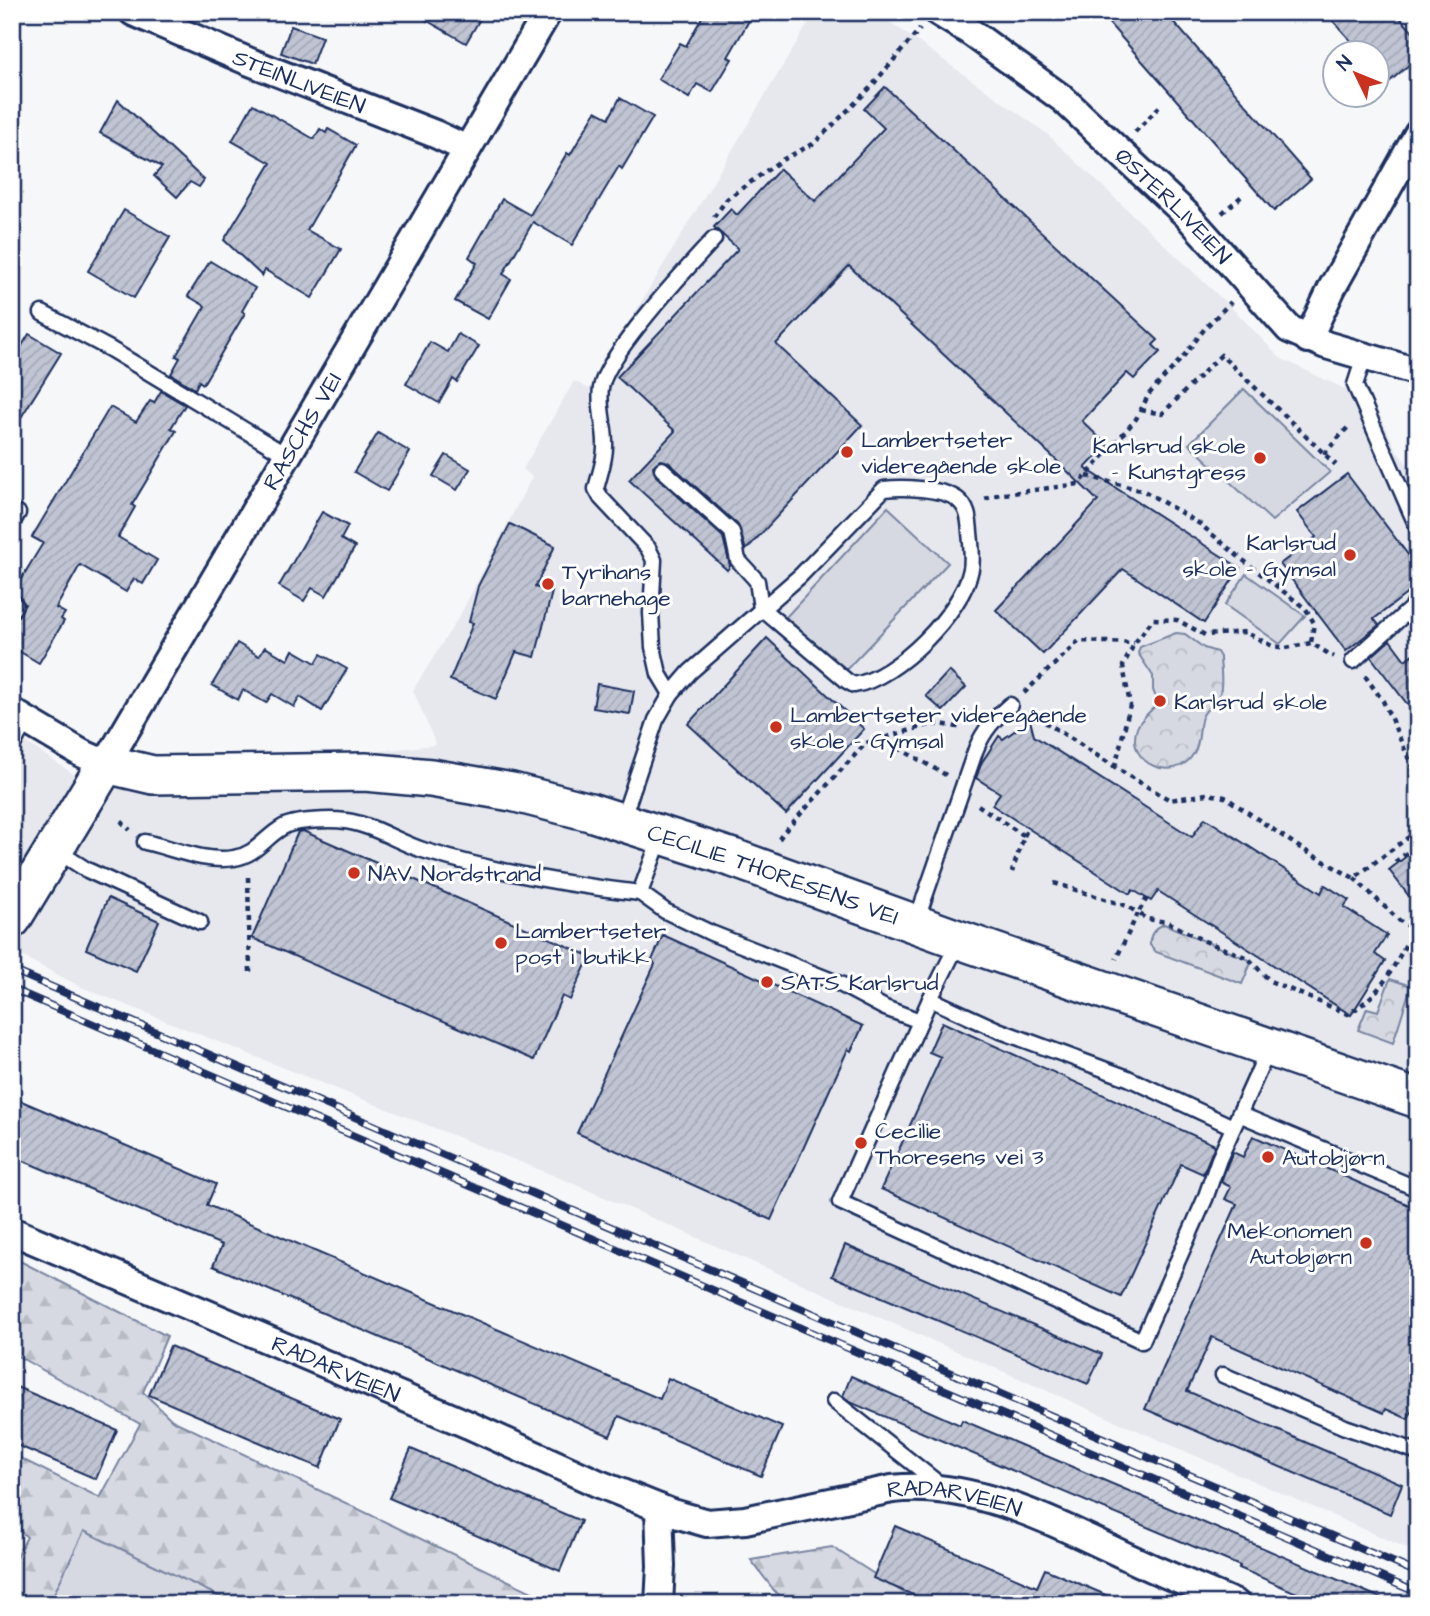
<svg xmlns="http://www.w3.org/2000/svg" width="1430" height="1616" font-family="'Architects Daughter',sans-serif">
<defs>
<pattern id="forest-firs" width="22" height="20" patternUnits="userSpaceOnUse" patternTransform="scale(1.75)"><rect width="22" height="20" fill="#d6d9e2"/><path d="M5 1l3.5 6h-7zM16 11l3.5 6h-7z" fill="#b7bbc4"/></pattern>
<pattern id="park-crowns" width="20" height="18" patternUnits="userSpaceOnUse" patternTransform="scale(1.75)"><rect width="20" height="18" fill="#d6d9e2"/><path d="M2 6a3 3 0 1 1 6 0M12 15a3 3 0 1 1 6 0" fill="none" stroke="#b7bbc4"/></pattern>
<pattern id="building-hatch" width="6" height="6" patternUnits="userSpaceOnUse" patternTransform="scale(1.75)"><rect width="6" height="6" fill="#c0c4d3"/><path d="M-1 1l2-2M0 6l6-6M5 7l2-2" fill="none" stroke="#a4a9b8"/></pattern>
</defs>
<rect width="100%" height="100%" fill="#f6f7f9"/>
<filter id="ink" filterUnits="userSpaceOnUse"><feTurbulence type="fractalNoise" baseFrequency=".0143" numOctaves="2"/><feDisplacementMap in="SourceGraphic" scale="14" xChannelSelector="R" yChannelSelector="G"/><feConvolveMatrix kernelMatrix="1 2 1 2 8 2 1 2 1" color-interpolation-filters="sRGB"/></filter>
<g filter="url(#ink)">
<polygon fill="#e6e8ee" points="815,12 876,12 1046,133 1239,315 1280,358 1374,403 1397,451 1418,478 1418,1553 565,1180 81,987 12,951 12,733 75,775 210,763 301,759 436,745 413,690 460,615 532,477 523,469 574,381 589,389"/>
<g fill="url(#forest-firs)" stroke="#7884a0" stroke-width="2">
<polygon points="12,1257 167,1336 143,1392 172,1420 557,1604 12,1604 12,1565 27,1537 12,1524 12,1454 100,1498 140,1424 12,1353"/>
<polygon points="832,1547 921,1604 794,1604 776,1593 751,1560"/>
</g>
<g fill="url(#park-crowns)" stroke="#7884a0" stroke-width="2">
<path d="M1176 633 1185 634 1204 648 1217 652 1220 657C1220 667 1224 686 1219 695 1215 703 1206 708 1202 717 1198 728 1201 741 1194 753 1176 785 1124 764 1137 728 1141 718 1151 711 1158 703L1153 690V676L1138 653 1140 647Z"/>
<path d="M1164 924 1252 961 1242 984 1156 952 1150 945C1149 935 1155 928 1164 924Z"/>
<polygon points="1390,979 1411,986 1393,1043 1358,1030 1367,1008 1378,1011"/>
</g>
<g fill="#d6d9e2" stroke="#7884a0" stroke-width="2">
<polygon points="1244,389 1330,472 1272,521 1189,444"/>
<polygon points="888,507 948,563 844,672 786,617"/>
<polygon points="1246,574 1305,616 1280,644 1225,605"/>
<polygon points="84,1531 235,1604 49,1604"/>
</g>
<g fill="url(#building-hatch)" stroke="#1b2f5e" stroke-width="2">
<polygon points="412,12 484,12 466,43"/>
<polygon points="705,12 754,12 728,57 732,59 712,92 697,84 689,98 658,79 680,43 686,46"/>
<polygon points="1099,12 1165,12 1311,179 1274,211"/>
<polygon points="1325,12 1395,12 1418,38 1418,57 1388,83 1377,72 1377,52 1361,52"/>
<polygon points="291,26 322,37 312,64 281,53"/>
<polygon points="885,87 1158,340 1153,345 1160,352 1134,379 1127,373 1082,421 1107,445 1085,468 1240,568 1204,623 1123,569 1043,654 996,610 1098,501 1055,459 849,266 776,344 862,425 746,550 738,525 668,462 660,460 653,466 656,476 723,537 730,566 727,570 629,480 675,431 617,377 738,249 714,227 731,209 737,215 780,169 815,201 884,128 864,109"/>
<polygon points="620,98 653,117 622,169 619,166 572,245 533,222 503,274 511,279 488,319 455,301 477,263 469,257 502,199 530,215 567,153 570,155 596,111 609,118"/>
<polygon points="118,100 204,180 199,187 190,182 177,197 154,176 162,167 100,133"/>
<polygon points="253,104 314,139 320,129 326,133 328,129 356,145 307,230 341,249 312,298 265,270 262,276 224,240 271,163 232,141"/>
<polygon points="124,210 170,237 134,298 88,271"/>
<polygon points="210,261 255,288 242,311 245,313 203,384 199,381 195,389 171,374 180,358 176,356 205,306 188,296"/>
<polygon points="29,334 61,353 12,432 12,362"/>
<polygon points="458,334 479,346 457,382 453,379 439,403 406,384 430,342 448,352"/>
<polygon points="161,391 185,405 171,428 176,431 132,505 135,507 118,537 157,560 143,584 134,579 126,592 80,565 56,608 65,613 61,619 64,621 39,663 12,647 12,626 25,604 20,597 12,596 12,594 43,543 32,537 110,407 136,422 150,401 154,403"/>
<polygon points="378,433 410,452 387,491 354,472"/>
<polygon points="446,455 470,469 457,490 433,476"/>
<polygon points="1347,474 1418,568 1418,585 1374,619 1379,625 1346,651 1280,564 1316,537 1297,512"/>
<polygon points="322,512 348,526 341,539 355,547 326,596 312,588 304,601 279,586"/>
<polygon points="510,524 555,546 535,587 552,592 535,657 516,652 496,699 450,680 473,623 469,622 478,586"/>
<polygon points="767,638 864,729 786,814 688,724"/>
<polygon points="1390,640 1405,660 1418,650 1418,718 1371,657"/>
<polygon points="237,643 259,656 265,647 288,660 293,650 316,663 321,654 347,669 322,711 300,697 294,707 272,694 266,703 243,690 238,700 212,685"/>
<polygon points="949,671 966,687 943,711 926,696"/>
<polygon points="597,684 634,691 630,714 593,708"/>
<polygon points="1030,720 1034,736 1192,837 1205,818 1321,893 1325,885 1349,900 1344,907 1387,935 1375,954 1385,961 1351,1015 1158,891 1151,901 1133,890 1130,894 992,805 1000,793 976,778 982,762 999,736 1003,739"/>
<polygon points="303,831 590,956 570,1000 562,996 534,1060 252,938 298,832"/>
<polygon points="1418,847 1418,908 1389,870"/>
<polygon points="108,898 159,921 136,971 86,949"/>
<polygon points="663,935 863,1026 851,1051 848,1049 771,1220 577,1133 655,964 652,960"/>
<polygon points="942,1022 1215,1145 1203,1174 1181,1164 1121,1297 881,1189 941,1057 929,1052"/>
<polygon points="12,1097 216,1184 207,1205 660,1399 668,1378 782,1427 761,1476 619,1416 610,1436 213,1266 222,1245 12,1156"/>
<polygon points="1253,1136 1418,1209 1418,1398 1408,1419 1386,1409 1384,1413 1212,1337 1187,1391 1402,1484 1390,1514 1145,1409 1237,1204 1225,1199 1231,1187 1221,1182 1228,1163 1233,1152 1243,1157"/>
<polygon points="845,1245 1102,1354 1088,1384 832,1276"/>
<polygon points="170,1346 340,1419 320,1468 149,1395"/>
<polygon points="851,1376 960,1425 962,1420 1395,1604 1322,1604 1239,1568 1240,1566 852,1403 843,1396"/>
<polygon points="12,1385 117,1430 96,1479 12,1443"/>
<polygon points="411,1449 581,1521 560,1571 389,1498"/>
<polygon points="895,1526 1037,1587 1045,1569 1127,1604 934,1604 873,1578"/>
</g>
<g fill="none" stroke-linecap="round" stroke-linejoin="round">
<g stroke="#1b2f5e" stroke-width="19">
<g id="lane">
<polyline points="42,313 110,349 286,455"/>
<polyline points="1364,357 1355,385 1418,529"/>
<polyline points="662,469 732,532 738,560 757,581 761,608"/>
<polyline points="12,523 18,513"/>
<polyline points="12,610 15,605"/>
<polyline points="1353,661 1418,602"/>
<path d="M671 694 659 674 653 647 651 613 654 560 648 548 601 498 596 489C599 476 605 461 605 447 606 427 598 409 601 388 606 355 689 266 714 239"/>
<polyline points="12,747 26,720"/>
<path d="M622 821 656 720 671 694 690 672 800 576 884 489C902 487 942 488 957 499 968 507 969 519 970 532 971 543 973 558 971 569 963 611 896 679 854 685L847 681 761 608"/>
<polyline points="661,836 640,893 665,911 711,933 840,984 885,1008 920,1021"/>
<path d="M145 842C173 848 205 863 234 858 256 855 265 837 283 827 294 820 332 819 346 821 374 825 399 843 426 851 495 872 568 885 640 893"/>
<polyline points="54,849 87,870 200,922"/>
<path d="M916 922 976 749C984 730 994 719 1010 705"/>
<polyline points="959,941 930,999 840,1202 1142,1341 1205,1199 1219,1159 1269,1048"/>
<polyline points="930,999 998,1030 1128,1078 1233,1127"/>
<polyline points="1239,1114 1418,1189"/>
<polyline points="1223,1375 1345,1427 1418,1452"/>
<polyline points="834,1401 943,1487"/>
</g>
</g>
<g stroke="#1b2f5e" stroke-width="32">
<g id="street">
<path id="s1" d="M133 12 250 62 435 134 467 149"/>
<path id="s2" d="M938 12 969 31 1063 99 1187 215 1289 329 1326 345 1418 372"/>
<polyline points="1308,339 1332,288 1418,134"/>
<path id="s3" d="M12 712 81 753 106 764 548 12"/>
<path id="s4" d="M12 1231 469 1425 597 1483 672 1513 707 1523 745 1520 892 1489C974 1479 1059 1525 1132 1559 1166 1575 1201 1589 1236 1604"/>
<polyline points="659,1604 661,1566 659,1508"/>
</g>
</g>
<g stroke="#1b2f5e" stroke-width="42">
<g id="secondary">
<path id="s5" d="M12 919 106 764 153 775 365 772 431 778 512 792 590 812 733 858 960 940 1418 1099"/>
</g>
</g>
<g stroke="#1b2f5e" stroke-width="4.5" stroke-dasharray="5 5" stroke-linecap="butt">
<polyline points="1135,132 1160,106"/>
<polyline points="1222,213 1242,196"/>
<polyline points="714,217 727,199 780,161 813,144 832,126 870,88 920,29"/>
<polyline points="1141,410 1162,414 1221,355 1336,465"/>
<polyline points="1324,454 1349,426"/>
<polyline points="1087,476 1144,491 1200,524 1239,557 1306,609 1314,623 1311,643"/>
<polyline points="985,499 997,495 1079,484 1136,419 1149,394 1183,357 1206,327 1231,302"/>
<polyline points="1365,676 1383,701 1418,779"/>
<polyline points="1024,693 1079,641 1134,643"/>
<polyline points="1028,711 1129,776 1170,800 1207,794 1225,797 1302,849 1354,878 1418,830"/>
<polyline points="881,738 946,775"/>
<polyline points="1115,767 1130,705 1123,666 1134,644 1153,619 1177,620 1205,635 1245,632 1272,646 1286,648 1311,643 1334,657"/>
<polyline points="978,805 1024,836 1012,872"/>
<polyline points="121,821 130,830"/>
<polyline points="1024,836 1028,828"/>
<polyline points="779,839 784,832 866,743 929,725 941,724 962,728"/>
<polyline points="1395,862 1416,846"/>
<polyline points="248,877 250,973"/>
<polyline points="1354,878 1400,921 1418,931"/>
<polyline points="1054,883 1127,906 1138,913 1116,959"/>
<path d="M1147 898 1138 913 1147 919 1168 922 1202 940 1248 958 1270 981 1348 1014C1385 992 1394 965 1414 929"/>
</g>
<use href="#lane" stroke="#fff" stroke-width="14"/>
<use href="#street" stroke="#fff" stroke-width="26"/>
<use href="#secondary" stroke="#fff" stroke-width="37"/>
<g stroke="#1b2f5e" stroke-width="8">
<g id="rail">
<polyline points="12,970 1418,1573"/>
<polyline points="12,989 1418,1593"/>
</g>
</g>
<use href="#rail" stroke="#fff" stroke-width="5" stroke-dasharray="16" stroke-linecap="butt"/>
</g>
</g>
<g fill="#c8321e" stroke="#fff" stroke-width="2.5">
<circle cx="847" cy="452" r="7"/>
<circle cx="1260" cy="458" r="7"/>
<circle cx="1350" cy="555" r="7"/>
<circle cx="548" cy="584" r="7"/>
<circle cx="1160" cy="701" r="7"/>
<circle cx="776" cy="727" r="7"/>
<circle cx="354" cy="873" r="7"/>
<circle cx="501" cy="943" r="7"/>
<circle cx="767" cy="982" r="7"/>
<circle cx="861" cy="1143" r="7"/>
<circle cx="1268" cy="1157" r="7"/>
<circle cx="1366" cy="1243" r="7"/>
</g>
<g text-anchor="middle" stroke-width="6" stroke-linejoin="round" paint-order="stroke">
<g font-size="23" fill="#1b2f5e" stroke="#fff">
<text dy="8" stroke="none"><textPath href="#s1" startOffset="180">STEINLIVEIEN</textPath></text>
<text dy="8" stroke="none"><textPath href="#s2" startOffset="306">ØSTERLIVEIEN</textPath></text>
<text dy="8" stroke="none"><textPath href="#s3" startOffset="494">RASCHS VEI</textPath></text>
<text dy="8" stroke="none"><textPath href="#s5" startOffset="864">CECILIE THORESENS VEI</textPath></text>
<text dy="8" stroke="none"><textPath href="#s4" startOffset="352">RADARVEIEN</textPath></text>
<text dy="8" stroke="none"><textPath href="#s4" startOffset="1006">RADARVEIEN</textPath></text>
</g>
<g font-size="23" fill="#1b2f5e" stroke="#fff" text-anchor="start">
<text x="861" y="447">Lambertseter<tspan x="861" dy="26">videregående skole</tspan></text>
<text x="1246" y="453" text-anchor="end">Karlsrud skole<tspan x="1246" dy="26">- Kunstgress</tspan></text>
<text x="1336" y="550" text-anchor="end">Karlsrud<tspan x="1336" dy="26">skole - Gymsal</tspan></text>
<text x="562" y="579">Tyrihans<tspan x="562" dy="26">barnehage</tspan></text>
<text x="1174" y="709">Karlsrud skole</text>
<text x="790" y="722">Lambertseter videregående<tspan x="790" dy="26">skole - Gymsal</tspan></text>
<text x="368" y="881">NAV Nordstrand</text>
<text x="515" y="938">Lambertseter<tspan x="515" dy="26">post i butikk</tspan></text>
<text x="781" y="990">SATS Karlsrud</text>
<text x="875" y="1138">Cecilie<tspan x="875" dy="26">Thoresens vei 3</tspan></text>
<text x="1282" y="1165">Autobjørn</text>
<text x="1352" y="1238" text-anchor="end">Mekonomen<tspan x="1352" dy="26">Autobjørn</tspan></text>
</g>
</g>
<rect width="1430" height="1616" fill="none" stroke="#fff" stroke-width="42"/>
<rect x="21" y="21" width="1388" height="1574" fill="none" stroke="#1b2f5e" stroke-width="2.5" filter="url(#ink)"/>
<g transform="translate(1356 74) rotate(313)"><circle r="33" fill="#ffffff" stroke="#a4acbf" stroke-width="2"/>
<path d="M0-5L12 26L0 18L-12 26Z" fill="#c8321e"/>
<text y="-10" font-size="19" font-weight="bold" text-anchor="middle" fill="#1b2f5e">N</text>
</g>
</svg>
